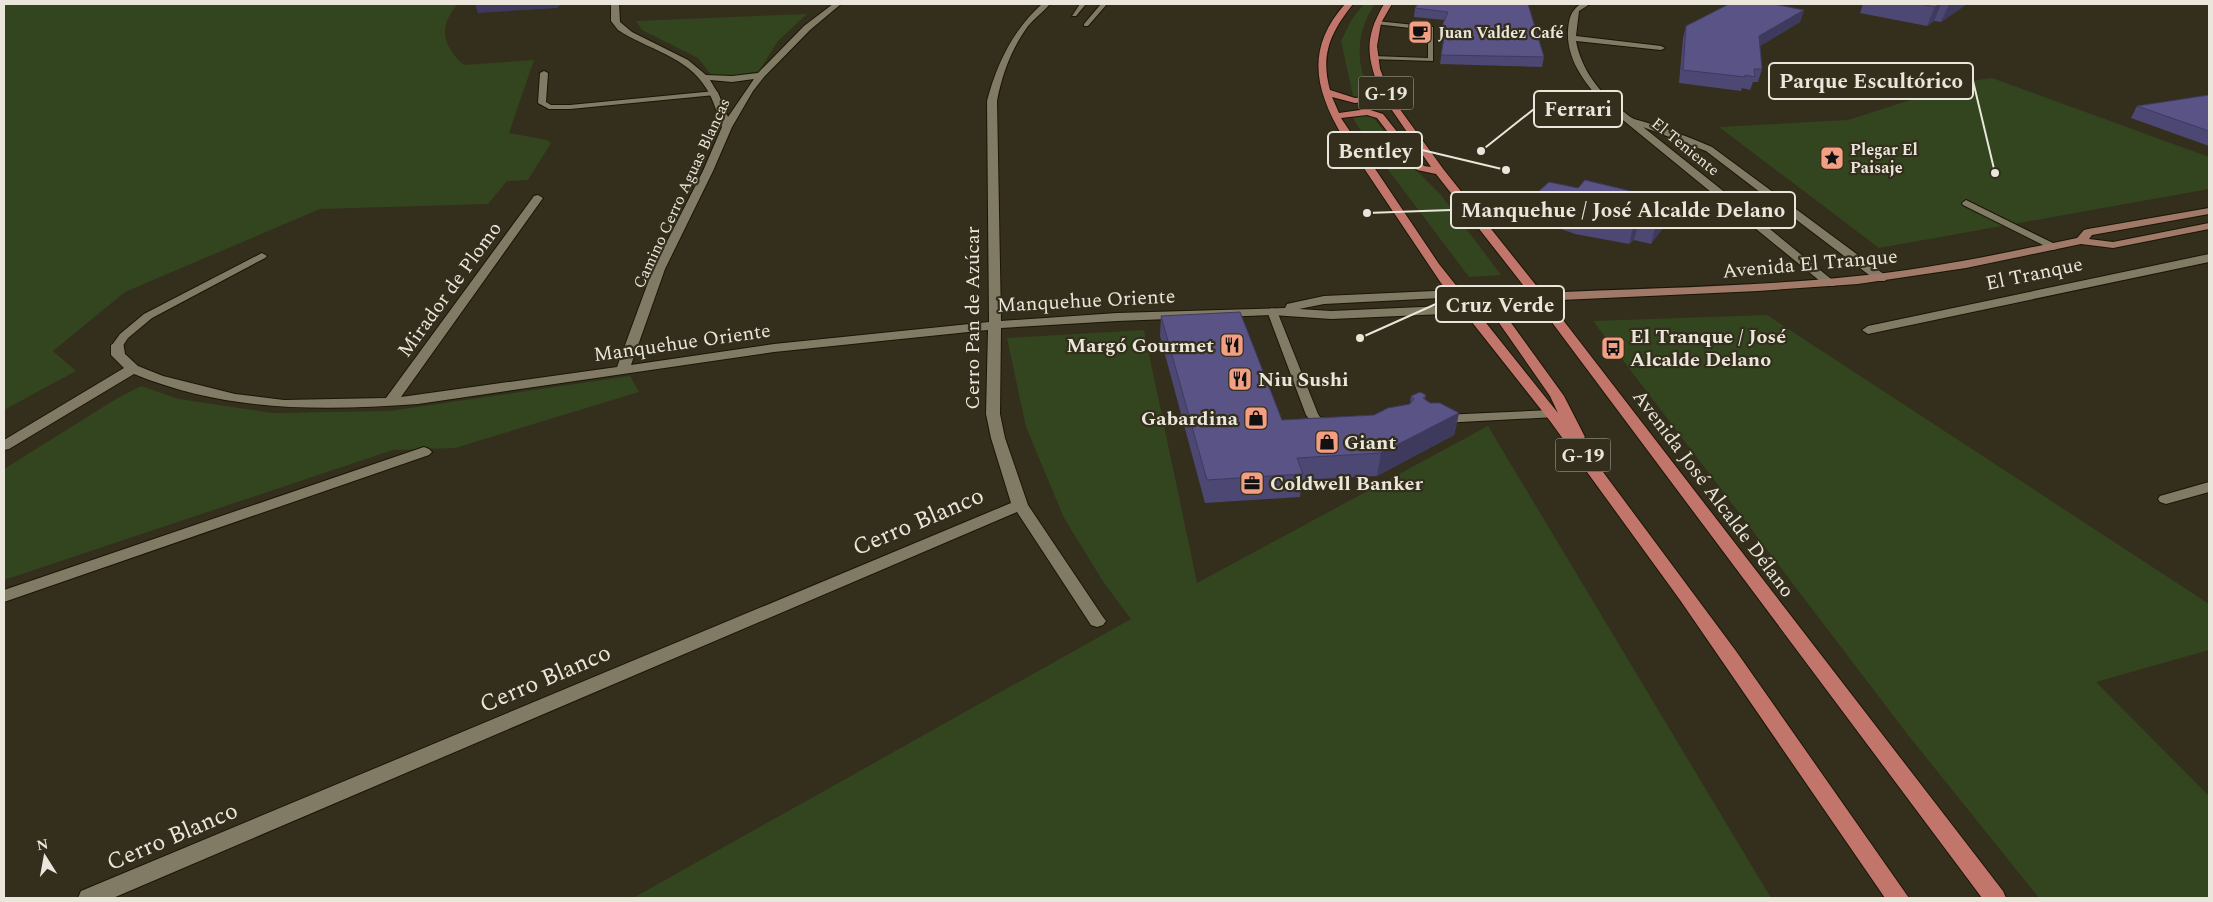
<svg xmlns="http://www.w3.org/2000/svg" width="2213" height="902" font-family="Spectral,serif">
<rect width="100%" height="100%" fill="#342e1c"/>
<g fill="#32451e">
<path d="M4 4H458C438 26 442 46 464 65L534 60 509 133 547 140 551 143 528 180 507 181 488 204 320 209 125 292 53 351 76 371 4 410Z"/>
<path d="M1364 4H1375C1356 31 1354 67 1373 95 1368 100 1359 99 1353 96L1341 41 1352 19Z"/>
<polygon points="807,14 778,41 759,71 736,76 712,76 698,58 642,30 636,21"/>
<polygon points="1992,78 2209,157 2209,189 1879,248 1719,127 1848,120 1970,81"/>
<polygon points="1363,115 1373,117 1406,160 1441,195 1501,275 1469,277 1386,167 1355,122 1353,117 1354,116"/>
<polygon points="1767,315 2209,604 2209,650 2096,682 2209,796 2209,898 2039,898 1908,735 1593,321"/>
<polygon points="1144,330 1197,583 1488,426 1771,898 633,898 1131,619 1104,583 1064,518 1026,427 1007,338"/>
<polygon points="630,376 639,392 455,448 393,450 4,580 4,469 116,399 141,386 179,399 273,413 389,411"/>
</g>
<g fill="none" stroke-linecap="round" stroke-linejoin="round">
<g stroke="#1b1605" stroke-width="2">
<g id="lane">
<polygon points="1080,4 1086,4 1076,16 1072,16"/>
<polygon points="1101,4 1107,4 1088,26 1084,26 1084,24"/>
<polygon points="1377,21 1433,27 1433,61 1371,59 1370,58 1373,56 1428,58 1428,30 1375,24 1374,23"/>
<polygon points="544,71 548,73 546,102 551,105 570,105 715,91 719,93 715,95 570,109 549,109 538,103 540,73"/>
<polygon points="1966,200 2057,245 2059,247 2054,250 2051,249 1963,205 1962,203"/>
<polygon points="262,253 267,256 265,258 152,318 128,338 122,347 118,348 112,345 120,334 144,314"/>
<path d="M1272 308 1277 311 1318 414 1320 417 1332 420 1334 423 1332 426C1322 428 1312 423 1306 415L1267 311Z"/>
<polygon points="1552,410 1558,414 1556,417 1442,423 1436,419 1442,415"/>
</g>
</g>
<g stroke="#1b1605" stroke-width="2">
<g id="street">
<path d="M611 4H619L620 22 632 32 688 60 706 75 732 76 758 73 804 26 833 4H841L810 30 764 77 753 91 732 127 713 171 665 269 631 365 774 344 989 322 987 101C997 63 1013 30 1042 4H1050C1043 12 1035 18 1028 26 1012 48 1002 74 997 101L1001 321 1117 313 1285 308 1287 304 1324 296 1456 290 1462 294 1460 297 1324 304 1299 309 1331 311 1467 305 1473 309 1467 313 1331 319 1272 315 1117 321 1001 328 1000 414 1005 438 1028 505 1103 617 1106 621 1103 625 1097 627 1091 625 1017 512 113 898H78L81 891 1011 503 991 438 986 414 988 330 774 352 418 404C319 411 227 412 134 374L9 449 4 450V440L124 368 111 355V345L118 341 123 342 125 354 138 366 163 376 235 394 284 400 386 398 534 196 538 195 543 198 401 397 617 367 653 269 703 171 722 127C717 114 714 100 706 88 688 57 647 49 618 30L611 21ZM754 79 728 117 719 95 710 80 732 82Z"/>
<path d="M1581 4H1590L1579 11 1576 36 1661 46 1665 48 1661 50 1576 41C1581 69 1599 92 1621 110 1625 112 1629 117 1634 119 1660 126 1687 136 1712 147L1885 275 1887 278 1885 281H1877L1794 218 1760 221 1836 283 1834 286H1826L1607 107C1586 85 1566 60 1568 30 1569 18 1571 10 1581 4ZM1643 127 1706 151 1786 212 1752 214Z"/>
<polygon points="2209,254 2209,262 1868,334 1862,330 1868,326"/>
<polygon points="424,447 429,449 432,452 429,455 4,602 4,590"/>
<polygon points="2209,482 2209,492 2166,504 2160,502 2158,499 2160,496"/>
</g>
</g>
<g stroke="#1b1605" stroke-width="2">
<path id="secondary" d="M2209 208V214L2092 235 2089 239 2113 242 2209 223V229L2113 248 2081 244 1966 268 1858 284 1758 291 1539 301 1533 297 1539 293C1645 288 1751 287 1857 276 1931 269 2004 253 2077 238L2084 230 2088 229Z"/>
</g>
<g stroke="#1b1605" stroke-width="2">
<path id="primary" d="M1345 4H1353C1331 32 1320 54 1330 90L1355 98 1382 96C1367 58 1363 40 1384 4H1392L1381 23 1377 46 1380 69 1391 97 1444 170 1543 294 2003 891 2006 898H1982L1536 301 1522 306 1509 320 1564 396 1585 437 1580 441 1736 651 1909 898H1885L1680 600 1550 421 1441 283 1343 137C1315 90 1305 49 1345 4ZM1332 97 1355 103 1385 100 1431 167 1424 166 1383 114 1367 109 1339 113ZM1367 115 1377 118 1417 170 1436 174 1531 295C1514 298 1505 305 1497 320L1550 396 1558 413 1439 264 1341 118Z"/>
</g>
<use href="#lane" fill="#817b66" fill-rule="evenodd"/>
<use href="#street" fill="#817b66" fill-rule="evenodd"/>
<use href="#secondary" fill="#a17968" fill-rule="evenodd"/>
<use href="#primary" fill="#c2766b" fill-rule="evenodd"/>
</g>
<g fill="#4d4773">
<polygon points="1528,4 1544,57 1542,67 1440,64 1444,36 1441,35 1442,26 1444,20 1414,17 1415,8"/>
<polygon points="1863,4 1967,4 1941,22 1934,21 1927,26 1860,13"/>
<polygon points="1804,10 1800,22 1760,46 1762,69 1758,82 1753,82 1750,90 1742,88 1741,91 1679,83 1683,38 1686,26"/>
<polygon points="2209,95 2209,146 2131,118 2137,106"/>
<polygon points="1578,188 1676,202 1671,217 1651,244 1634,240 1629,244 1575,234 1525,216 1528,201"/>
<polygon points="1161,316 1282,420 1374,415 1410,404 1411,396 1426,395 1425,399 1430,403 1459,413 1454,435 1377,476 1302,480 1300,497 1205,503 1160,336"/>
</g>
<g fill="#3e3a5e">
<polygon points="475,4 561,4 557,8 478,13"/>
<polygon points="1939,4 1941,4 1934,21 1927,26 1935,7"/>
<polygon points="1949,4 1967,4 1941,22"/>
<polygon points="1804,10 1800,22 1755,49 1759,36"/>
<polygon points="1676,202 1671,217 1651,244 1655,228"/>
<polygon points="1638,225 1634,240 1629,244 1633,228"/>
<polygon points="1459,413 1454,435 1377,476 1381,453"/>
</g>
<g fill="#595386" stroke="#3e3a5e">
<polygon points="1418,4 1528,4 1544,57 1441,55 1446,27 1442,26 1448,12 1415,8"/>
<polygon points="1729,4 1773,4 1804,10 1759,36 1762,69 1754,69 1755,77 1745,75 1745,77 1683,70 1686,26"/>
<polygon points="1920,4 1939,4 1935,7"/>
<polygon points="2209,95 2209,131 2137,106"/>
<polygon points="1585,180 1676,202 1655,228 1638,225 1633,228 1579,218 1528,201 1549,182 1578,188"/>
<polygon points="1240,312 1282,420 1374,415 1388,408 1410,404 1414,399 1411,396 1420,392 1426,395 1423,398 1430,403 1440,403 1459,413 1381,453 1297,458 1303,474 1207,480 1161,316"/>
</g>
<defs>
<g id="cafe-square" transform="scale(1.25)"><rect x="-9" y="-9" width="18" height="18" rx="4" fill="#f39f83" stroke="#342e1c"/><path d="M-5.5-4.5H6V0H3Q3 3.5 0 3.5H-2.5Q-5.5 3.5-5.5 0ZM3-3.2v2h1.7v-2ZM-6 4.5H4V6H-6Z" fill="#111"/></g>
<g id="sight-square" transform="scale(1.25)"><rect x="-9" y="-9" width="18" height="18" rx="4" fill="#f39f83" stroke="#342e1c"/><path d="M0-6L1.8-2.2L6-1.7L2.9 1.2L3.7 5.4L0 3.3L-3.7 5.4L-2.9 1.2L-6-1.7L-1.8-2.2Z" fill="#111"/></g>
<g id="restaurant-square" transform="scale(1.25)"><rect x="-9" y="-9" width="18" height="18" rx="4" fill="#f39f83" stroke="#342e1c"/><path d="M-5-6h1v4h1v-4h1v4h1v-4h1v5L-1.5 .5V6h-2V.5L-5-1ZM5-6V6H3V1.5H1.5Q1.5-4 5-6Z" fill="#111"/></g>
<g id="bus-square" transform="scale(1.25)"><rect x="-9" y="-9" width="18" height="18" rx="4" fill="#f39f83" stroke="#342e1c"/><path d="M-5-6H5V4H4V6H2V4H-2V6H-4V4H-5ZM-3.5-4V0h7V-4ZM-3.5 1.2v1.5H-2V1.2ZM2 1.2v1.5H3.5V1.2Z" fill="#111"/></g>
<g id="shop-square" transform="scale(1.25)"><rect x="-9" y="-9" width="18" height="18" rx="4" fill="#f39f83" stroke="#342e1c"/><path d="M-5-2.5h2.3a2.7 3.5 0 0 1 5.4 0H5L5.5 6h-11ZM-1.5-2.5h3a1.5 2.3 0 0 0-3 0Z" fill="#111"/></g>
<g id="office-square" transform="scale(1.25)"><rect x="-9" y="-9" width="18" height="18" rx="4" fill="#f39f83" stroke="#342e1c"/><path d="M-6-3h4V-5.5h4V-3h4V5H-6ZM-1-4.5V-3h2v-1.5ZM-6 0V1H6V0Z" fill="#111"/></g>
</defs>
<g fill-rule="evenodd">
<use href="#cafe-square" x="1420" y="32"/>
<use href="#sight-square" x="1832" y="158"/>
<use href="#restaurant-square" x="1232" y="345"/>
<use href="#bus-square" x="1613" y="348"/>
<use href="#restaurant-square" x="1240" y="379"/>
<use href="#shop-square" x="1256" y="418"/>
<use href="#shop-square" x="1327" y="442"/>
<use href="#office-square" x="1252" y="483"/>
</g>
<g text-anchor="middle" stroke-width="4.5" stroke-linejoin="round" paint-order="stroke">
<g font-size="16" font-weight="bold" fill="#eae6db" stroke="#342e1c" text-anchor="start">
<text x="1438" y="38">Juan Valdez Café</text>
<text x="1850" y="155">Plegar El<tspan x="1850" dy="18">Paisaje</tspan></text>
</g>
<g font-size="16" fill="#eae6db" stroke="#342e1c">
<text transform="translate(1686 146) rotate(39)" y="6">El Teniente</text>
<text transform="translate(681 193) rotate(-65)" y="6">Camino Cerro Aguas Blancas</text>
</g>
<g fill="#342e1c" stroke="#b3afa2" stroke-width="1">
<rect x="1358.5" y="76.5" width="55" height="33" rx="4"/>
<rect x="1555.5" y="438.5" width="55" height="33" rx="4"/>
</g>
<g font-size="19" font-weight="bold" fill="#eae6db">
<text x="1386" y="100">G-19</text>
<text x="1583" y="462">G-19</text>
</g>
<g font-size="20" fill="#eae6db" stroke="#342e1c">
<text transform="translate(1810 263) rotate(-5)" y="7">Avenida El Tranque</text>
<text transform="translate(2034 273) rotate(-12)" y="7">El Tranque</text>
<text transform="translate(449 289) rotate(-54)" y="7">Mirador de Plomo</text>
<text transform="translate(1086 300) rotate(-3)" y="7">Manquehue Oriente</text>
<text transform="translate(972 318) rotate(-90)" y="7">Cerro Pan de Azúcar</text>
<text transform="translate(682 342) rotate(-8)" y="7">Manquehue Oriente</text>
<text transform="translate(1714 493) rotate(53)" y="7">Avenida José Alcalde Délano</text>
</g>
<g font-size="20" font-weight="bold" fill="#eae6db" stroke="#342e1c" text-anchor="start">
<text x="1630" y="343">El Tranque / José<tspan x="1630" dy="23">Alcalde Delano</tspan></text>
<text x="1214" y="352" text-anchor="end">Margó Gourmet</text>
<text x="1258" y="386">Niu Sushi</text>
<text x="1238" y="425" text-anchor="end">Gabardina</text>
<text x="1344" y="449">Giant</text>
<text x="1270" y="490">Coldwell Banker</text>
</g>
<g font-size="24" fill="#eae6db" stroke="#342e1c">
<text transform="translate(918 521) rotate(-23)" y="8">Cerro Blanco</text>
<text transform="translate(545 678) rotate(-23)" y="8">Cerro Blanco</text>
<text transform="translate(172 836) rotate(-23)" y="8">Cerro Blanco</text>
</g>
</g>
<path fill="none" stroke="#eae6db" stroke-width="2" d="M1995 173L1973 81M1481 151L1534 109M1506 170L1422 150M1367 213L1451 210M1360 338L1436 304"/>
<g fill="#eae6db" stroke="#342e1c" stroke-width="2">
<circle cx="1995" cy="173" r="5"/>
<circle cx="1481" cy="151" r="5"/>
<circle cx="1506" cy="170" r="5"/>
<circle cx="1367" cy="213" r="5"/>
<circle cx="1360" cy="338" r="5"/>
</g>
<g fill="#342e1c" stroke="#eae6db" stroke-width="2">
<rect x="1769" y="63" width="204" height="36" rx="5"/>
<rect x="1534" y="91" width="88" height="36" rx="5"/>
<rect x="1328" y="132" width="94" height="36" rx="5"/>
<rect x="1451" y="192" width="344" height="36" rx="5"/>
<rect x="1436" y="286" width="128" height="36" rx="5"/>
</g>
<g font-size="21" text-anchor="middle" font-weight="bold" fill="#eae6db">
<text x="1871" y="88">Parque Escultórico</text>
<text x="1578" y="116">Ferrari</text>
<text x="1375" y="158">Bentley</text>
<text x="1623" y="217">Manquehue / José Alcalde Delano</text>
<text x="1500" y="312">Cruz Verde</text>
</g>
<rect width="2213" height="902" fill="none" stroke="#eae6db" stroke-width="10"/>
<g transform="translate(45 857) rotate(349)" stroke="#342e1c" stroke-width="4" paint-order="stroke">
<path d="M0-4L9 19L0 12L-9 19Z" fill="#eae6db"/>
<text y="-8" font-size="14" font-weight="bold" text-anchor="middle" fill="#eae6db">N</text>
</g>
</svg>
